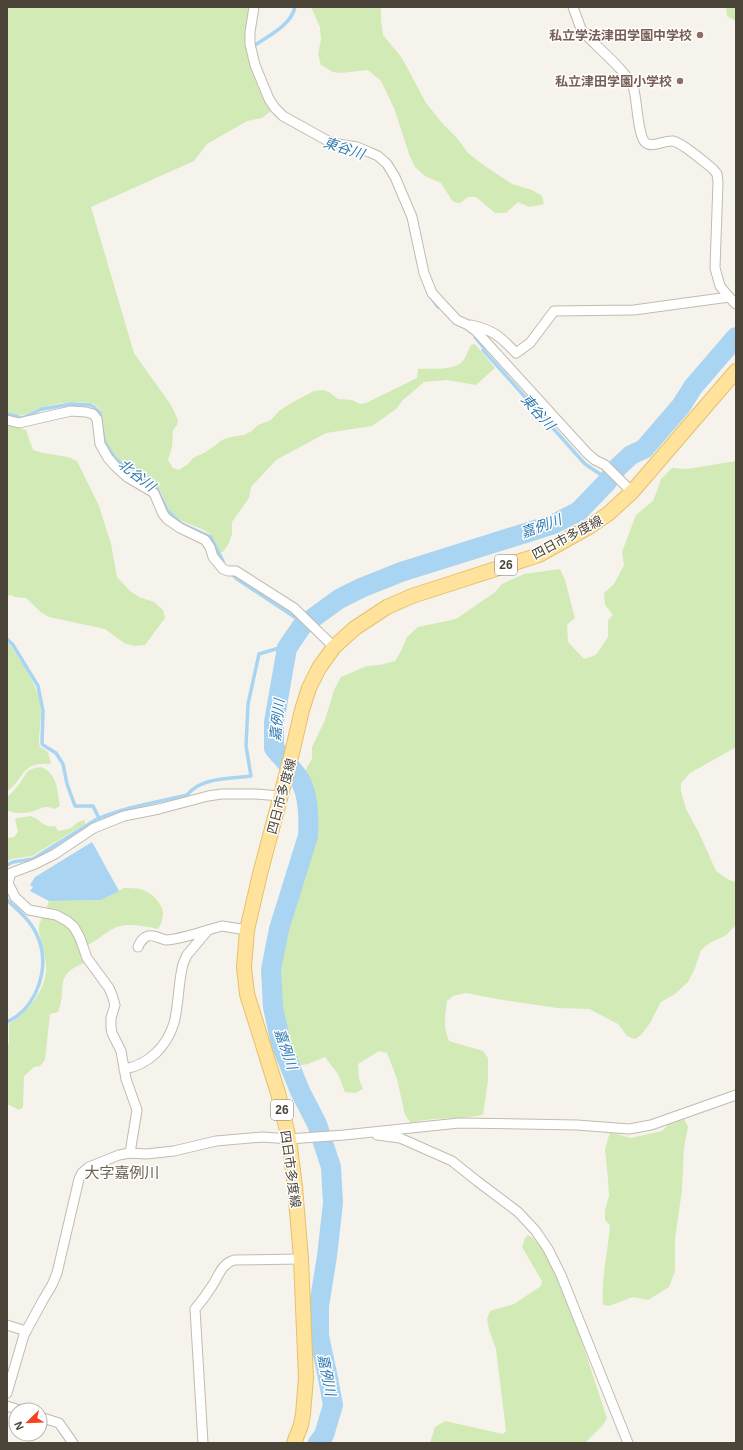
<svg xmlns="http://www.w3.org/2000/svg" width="743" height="1450" font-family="Arial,'Noto Sans JP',sans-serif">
<rect width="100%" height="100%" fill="#f6f3ec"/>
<g fill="#d2eab5">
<path d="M7 7H251L247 47 246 49C252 70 258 93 271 111L262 118 247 121 207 144 194 161 91 207 134 353 171 405 178 420 177 425 173 430 172 447 168 460 173 468 179 470 188 464 193 458 206 452 222 440 231 437 244 435 252 431 258 425 271 420 279 411 293 402 314 391 323 390 329 392 338 399 352 400 360 404 366 403 417 378 418 369C431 368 453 371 462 362 466 358 468 350 471 345L475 344 495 368 476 385 447 380 424 382 402 401 396 409 372 426 326 433 276 460 251 487 249 498 232 522V534L229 543 223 552H220C218 547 216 540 212 536 204 527 185 525 175 516 164 507 165 496 158 488 149 478 133 473 123 464 117 458 109 451 106 442 101 430 108 407 90 403 76 401 55 403 41 408 26 413 25 418 7 413Z"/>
<polygon points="311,7 381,7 381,20 383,35 402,58 426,103 443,124 457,138 468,153 482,164 512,184 532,190 542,196 544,204 529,207 518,202 506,213 495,213 476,197 468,197 460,203 453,202 441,183 425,176 415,167 409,154 394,108 381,81 368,70 341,73 333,72 321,65 318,54 321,40 320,27"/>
<polygon points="726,7 736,7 736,21 727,16"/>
<polygon points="7,424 26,430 33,450 43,453 68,457 77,461 99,506 111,544 117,577 130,591 139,597 154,602 163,610 165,618 145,645 134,646 124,643 105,629 49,617 42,613 26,598 14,597 12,595 7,596"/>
<path d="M736 461V747L690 773 681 783V791L686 809 700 835 716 871 729 880 736 882V925L725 936 711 942 701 950 695 968 688 982 675 994 661 1002 650 1023 641 1035 635 1039 627 1036 618 1024 589 1009 557 1008 497 999 466 993 453 996 447 1001C445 1015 443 1027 449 1041L483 1051 488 1058V1080L483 1115C459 1120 435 1116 411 1123L405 1115 397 1079 387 1053 379 1051 358 1064 359 1079 363 1089 355 1093 345 1092 338 1074 325 1057 308 1064 295 1066 288 1048 281 1022 278 1000V978L279 955 283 937 290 908 315 830V816L304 779 307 767 312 759V747L325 720 334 690 341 677 367 666 380 665 395 661 401 651 407 637 418 627 456 619 494 593 502 584 524 574 560 569 565 580 575 618 567 625 568 642 584 659 596 655 608 637V620L613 615 605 605 604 593 614 584 624 565 622 552 636 515 653 501 657 491 661 479 672 468 687 469Z"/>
<path d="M7 642 11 646C23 666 40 687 41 711 41 721 39 732 39 743L40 747 48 752 51 764C20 761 27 777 7 791Z"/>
<path d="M41 767C58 774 57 790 60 806L54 809C42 804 41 810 30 812 22 814 15 813 8 811L7 797C10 794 13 792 16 788 27 777 22 769 41 767Z"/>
<path d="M31 816C42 820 42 828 55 826L58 831C61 830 65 830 68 829 74 828 75 821 85 820V824L32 856 12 859 7 861V838L14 837 18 832 15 820 17 818Z"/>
<path d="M124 888C129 888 135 888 140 889 150 891 163 903 163 914 163 919 161 924 158 929 142 926 124 921 109 931 101 936 94 943 85 946L81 936 49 911 47 906 49 901 101 900Z"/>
<path d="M46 917C55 919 65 923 72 929 78 936 83 954 84 963 52 976 68 988 58 1012L50 1014 45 1060 40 1066 34 1067 24 1076 23 1105V1107L19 1110 7 1104V1047L9 1043V1024C27 1012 43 994 46 972 47 963 44 953 42 945 40 932 36 930 42 918Z"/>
<path d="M684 1119 688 1127 684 1148 682 1190 675 1239V1271L669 1287 648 1300 633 1297 609 1306 603 1305C601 1277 608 1252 610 1225L605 1220V1210L609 1196 608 1180 605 1149 610 1132 631 1138 662 1131 668 1125Z"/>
<polygon points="528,1235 533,1238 550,1257 568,1300 607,1418 603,1425 585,1443 430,1443 435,1427 445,1421 503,1434 506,1431 496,1349 489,1330 487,1319 490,1311 514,1304 541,1286 542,1281 522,1247 525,1238"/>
</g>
<polygon fill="#a9d4f2" points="92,842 119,891 101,900 49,901 30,891 33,887 30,885 35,877"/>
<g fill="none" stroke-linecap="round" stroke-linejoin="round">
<g stroke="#a9d4f2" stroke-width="3.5">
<path d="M255 45C270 35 291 25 295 7"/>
<polyline points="348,150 365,155"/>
<polyline points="433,300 438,307"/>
<polyline points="475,337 484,348 483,350 585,464 600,474 606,483"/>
<polyline points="7,414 22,418 42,409 54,407 71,404 90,405 94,407 100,413 104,441 114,457 131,473 150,483 157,489 167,510 172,515 182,524 211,537 223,561"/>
<polyline points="234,576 237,579 296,618 302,626"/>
<polyline points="7,639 13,645 38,686 43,711 42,743 43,745 56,753 63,764 67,784 75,806 93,806 99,818"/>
<path d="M7 865 13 862 33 859 97 819C126 807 157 802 187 795 201 777 230 779 251 776L246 746 248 704 259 654 279 648H287"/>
<path d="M7 900C18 910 31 921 37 935 51 966 38 1007 7 1022"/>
</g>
<path stroke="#a9d4f2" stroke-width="20" d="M318 1443 324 1435 333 1405 328 1378 319 1336V1306L327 1256 333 1203 331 1167 317 1124 300 1091 281 1044 273 1007 271 970 279 929 308 836C309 818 309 796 300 780 295 771 281 757 274 748V722L287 648 302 626 339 599 361 588 401 572 554 524 579 511 606 483 618 467 631 455 644 449 681 406 693 387 736 337"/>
<g stroke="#c2bbae" stroke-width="11">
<g id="street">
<polyline points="254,7 250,32 250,44 255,65 269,99 275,108 283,116 328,141 338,144 357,147 369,152 378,156 387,164 395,177 412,217 424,273 432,293 442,304 457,320 468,325 476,331 587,453 595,460 605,465 632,492"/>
<path d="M573 7 581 29 586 35C599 49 629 73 634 90 637 101 638 138 646 143 653 148 664 140 673 141 683 143 704 162 713 169L717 174 718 182 715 268 720 286 729 297"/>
<path d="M471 325C493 330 500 336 516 353L530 343 554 311 634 310 729 297 736 304"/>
<polyline points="7,420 19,423 71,411 86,412 93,414 97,419 100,444 108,458 115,466 127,477 154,493 163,514 167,519 180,528 205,540 210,547 213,557 223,569 228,571 236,571 294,608 334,647"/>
<path d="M138 947C140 942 142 938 148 936 155 934 159 939 166 940 175 940 199 933 208 930"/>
<path d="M124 1069C149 1065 167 1046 174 1023 179 1004 178 983 183 964L187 955 208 930 222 926 247 930"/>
<polyline points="377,1135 400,1138 452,1161 477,1181 518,1212 535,1230 548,1249 561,1275 628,1443"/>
<polyline points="130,1153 137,1110 126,1079 121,1051 112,1033 111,1028 111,1018 115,1005 112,995 109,988 87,958 80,938 74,927 67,921 56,915 29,910 15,897 8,883 11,873 35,864 55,854 94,828 124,816 159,809 208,796 222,794 256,794 280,796"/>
<polyline points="7,1325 26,1331"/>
<polyline points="7,1393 24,1335 43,1300 52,1285 57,1273 79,1179 82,1173 89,1167 119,1155 130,1153 146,1154 174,1151 216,1141 263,1137 289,1139 344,1135 459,1123 577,1125 629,1129 651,1125 736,1095"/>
<polyline points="7,1406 19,1410"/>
<polyline points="40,1417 59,1423 73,1443"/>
<path d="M203 1443 195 1309C201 1302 207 1294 212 1286 219 1276 221 1264 234 1260L301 1259"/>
</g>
</g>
<g stroke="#e6c16a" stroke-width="16">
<polyline id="primary" points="294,1443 301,1425 303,1414 306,1378 301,1259 295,1187 289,1139 278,1093 247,994 244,967 247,930 260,874 292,753 302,710 309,688 319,668 334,647 355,628 387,607 412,596 539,555 589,527 608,514 632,492 736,371"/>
</g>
<use href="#street" stroke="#fff" stroke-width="9"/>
<use href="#primary" stroke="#ffe39c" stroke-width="14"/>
</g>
<g fill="#8d6e63" stroke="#fff" stroke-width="1.5">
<circle cx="700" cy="35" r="4"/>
<circle cx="680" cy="81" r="4"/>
</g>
<g text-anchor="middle" stroke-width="3" stroke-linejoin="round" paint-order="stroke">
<g fill="#fff" stroke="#817c74" stroke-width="1">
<rect x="495" y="555" width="22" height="20" rx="3"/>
<rect x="271" y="1100" width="22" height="20" rx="3"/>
</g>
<g font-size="12" font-weight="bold" fill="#4b4439">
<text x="506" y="569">26</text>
<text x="282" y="1114">26</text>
</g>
<g font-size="13" font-weight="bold" fill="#785e54" stroke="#fff" text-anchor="end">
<text x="692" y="40">私立学法津田学園中学校</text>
<text x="672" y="86">私立津田学園小学校</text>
</g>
<g font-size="13" fill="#4b4439" stroke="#fff">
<text transform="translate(567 537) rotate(-28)" y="5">四日市多度線</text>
<text transform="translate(281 796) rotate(-75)" y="5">四日市多度線</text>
<text transform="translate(291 1169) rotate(82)" y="5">四日市多度線</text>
</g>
<g font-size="14" font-style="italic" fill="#2e7ab2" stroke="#fff">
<text transform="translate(344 148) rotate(18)" y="5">東谷川</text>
<text transform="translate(538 412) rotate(48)" y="5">東谷川</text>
<text transform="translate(137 475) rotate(38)" y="5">北谷川</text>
<text transform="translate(541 526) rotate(-20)" y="5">嘉例川</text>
<text transform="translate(277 720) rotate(-84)" y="5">嘉例川</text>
<text transform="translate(286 1049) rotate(71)" y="5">嘉例川</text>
<text transform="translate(327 1375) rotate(79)" y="5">嘉例川</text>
</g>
<g font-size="15" fill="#6e6250" stroke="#fff">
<text x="122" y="1178">大字嘉例川</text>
</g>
</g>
<rect width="743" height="1450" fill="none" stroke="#4b4439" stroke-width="16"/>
<g transform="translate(28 1422) rotate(247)"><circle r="19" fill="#ffffff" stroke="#b7b4b0"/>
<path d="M0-3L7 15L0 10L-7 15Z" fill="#fc3f1d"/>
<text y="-6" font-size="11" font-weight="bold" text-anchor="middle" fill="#4b4439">N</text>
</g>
</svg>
